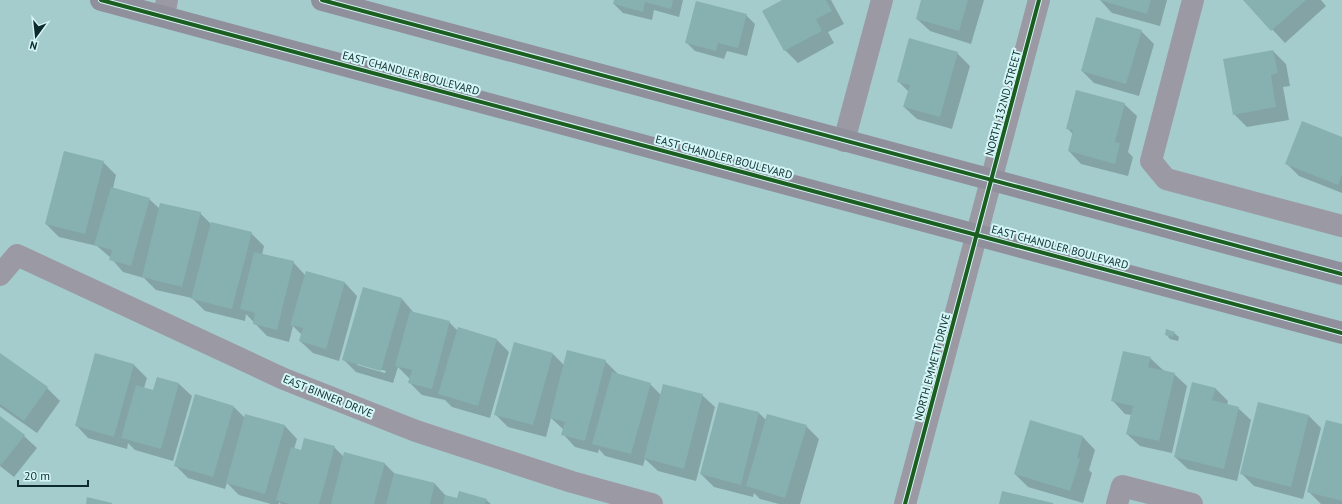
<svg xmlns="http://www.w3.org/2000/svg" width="1342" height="504" font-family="'PT Sans',sans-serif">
<rect width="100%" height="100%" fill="#a5cccd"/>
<g fill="#0003" fill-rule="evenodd">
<polygon points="615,0 683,0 679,17 654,10 652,20 623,13 614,4"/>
<polygon points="784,0 831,0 844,24 828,32 834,43 798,63 785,50"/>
<polygon points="922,0 984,0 971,44 930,31 917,19"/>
<polygon points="1100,0 1167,0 1160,26 1112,13"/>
<polygon points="1245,0 1321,0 1326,6 1285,43"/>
<polygon points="746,15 755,24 747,56 727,51 724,59 695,51 686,42"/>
<polygon points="1141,31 1154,44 1139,96 1094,83 1082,71"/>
<polygon points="1273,51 1286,64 1290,86 1283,87 1289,120 1247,127 1234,114"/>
<polygon points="957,53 970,66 952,129 917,119 904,107 909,92 898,81"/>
<polygon points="1124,104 1137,116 1128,152 1133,157 1128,176 1081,164 1069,151 1073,134 1067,128"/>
<polygon points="1342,138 1342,193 1299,176 1286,163"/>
<polygon points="103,162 116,175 113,188 149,199 160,209 200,213 211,224 251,233 264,246 262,255 293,262 305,275 306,272 345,283 357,296 339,361 313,353 300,341 302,335 293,326 289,342 267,336 246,314 245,321 205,311 192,298 156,290 144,278 123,272 111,258 97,246 59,237 46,224"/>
<path d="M402 299 414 313 449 322 458 331 496 339 509 352 490 418 452 407 445 400 422 395 409 382 410 379 398 367 393 383 356 372 343 359ZM357 363 386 371 385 373 357 365Z"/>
<polygon points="1174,333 1179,337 1178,341 1170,339 1166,334"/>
<polygon points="553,354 564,365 605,361 618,374 650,384 661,395 702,395 715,407 696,481 658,471 645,459 643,466 605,456 599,449 598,453 575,447 563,434 564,430 551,418 546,437 508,427 495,414"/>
<polygon points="0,355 47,388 60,401 37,433 0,407"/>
<polygon points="96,355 134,365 147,378 144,388 153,391 157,378 179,384 192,396 173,461 135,450 128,443 127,449 88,438 76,425"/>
<polygon points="1150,358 1163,370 1174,374 1187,386 1172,453 1140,446 1127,434 1131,415 1125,414 1113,401"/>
<polygon points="1215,388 1228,401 1227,405 1238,408 1251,420 1237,481 1188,469 1175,457"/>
<polygon points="234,407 245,418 285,426 297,439 294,449 301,451 334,447 344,457 384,463 395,474 435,484 447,497 457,500 486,500 491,504 281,504 279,502 279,504 271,504 239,495 227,483 225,489 188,478 175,465"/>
<polygon points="759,413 766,420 806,426 819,439 800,504 779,504 760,499 754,493 753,497 714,487 701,474"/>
<polygon points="1309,416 1321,428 1303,499 1254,486 1241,473"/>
<polygon points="0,417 24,436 37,448 14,477 0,466"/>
<polygon points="1342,425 1342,504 1321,504 1308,491"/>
<polygon points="1083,437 1095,450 1089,470 1092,473 1083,503 1028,487 1015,474"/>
</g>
<g fill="#87b0b1">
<polygon points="614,0 673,0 671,9 645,2 643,12 613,4"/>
<polygon points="782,0 826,0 832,11 816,19 822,31 784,51 762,11"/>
<polygon points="921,0 968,0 959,31 916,19"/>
<polygon points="1099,0 1151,0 1147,14"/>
<polygon points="1243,0 1306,0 1271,31"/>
<polygon points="696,1 747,14 738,48 718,43 716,51 685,43"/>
<polygon points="1096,17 1142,30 1126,84 1081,71"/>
<polygon points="909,38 958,52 940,117 903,107 910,85 897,82"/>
<polygon points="1273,50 1278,73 1271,75 1276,107 1233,115 1223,59"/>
<polygon points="1076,90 1125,103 1115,142 1120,143 1115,164 1068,151 1073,130 1066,129"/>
<polygon points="1302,121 1342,137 1342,174 1338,185 1285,164"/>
<polygon points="64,151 104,161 85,234 45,224"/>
<polygon points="111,187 150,198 131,266 109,260 112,250 94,245"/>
<polygon points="160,203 201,212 182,287 142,277"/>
<polygon points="211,222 252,232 232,309 191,299"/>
<polygon points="254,252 294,261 277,330 253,324 255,313 240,309"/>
<polygon points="306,271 345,282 326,349 299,341 303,328 290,325"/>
<polygon points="363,287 402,298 381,371 342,360"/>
<polygon points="410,311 450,321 432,389 408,383 412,370 395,366"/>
<polygon points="458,327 497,339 478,406 438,394"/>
<polygon points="1166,329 1175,332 1173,337 1165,335"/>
<polygon points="514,342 553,353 533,425 494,415"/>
<polygon points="567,350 606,360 585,441 561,435 565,422 550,418"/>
<polygon points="1123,351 1151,357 1148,367 1175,373 1159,441 1126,434 1133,406 1111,401"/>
<polygon points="0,353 48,387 24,421 0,404"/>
<polygon points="95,353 134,364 114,437 75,426"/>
<polygon points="612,372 651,383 631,454 592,444"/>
<polygon points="157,377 179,383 161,449 121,438 136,385 153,390"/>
<polygon points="1192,382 1216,388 1212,400 1239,407 1224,469 1174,457"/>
<polygon points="663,384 703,394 684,469 644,458"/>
<polygon points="195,394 234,406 213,477 174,466"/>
<polygon points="719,402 759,412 741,485 700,474"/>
<polygon points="1258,402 1309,415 1291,487 1240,474"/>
<polygon points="245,414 285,425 265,494 226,483"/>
<polygon points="767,414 807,425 785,498 746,486"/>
<polygon points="0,416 25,435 1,465 0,464"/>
<polygon points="1030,420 1083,436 1077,458 1080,459 1070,491 1014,474"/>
<polygon points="1326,420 1342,424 1342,501 1307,492"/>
<polygon points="304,438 335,446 319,504 290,504 276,500 291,447 301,450"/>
<polygon points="344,452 385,463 374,504 331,504"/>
<polygon points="394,473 435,483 430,504 386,504"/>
<polygon points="459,491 487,499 485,504 443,504 445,495 457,498"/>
<polygon points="1002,491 1053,503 1053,504 999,504"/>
<polygon points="87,497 112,503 112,504 86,504"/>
</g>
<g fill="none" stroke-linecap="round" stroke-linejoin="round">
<g stroke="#9b99a3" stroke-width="22">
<polyline points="1193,0 1151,161 1166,179 1342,226"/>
<polyline points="164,16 167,0"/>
<polyline points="844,141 882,0"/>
<polyline points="0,275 17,255 284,379 416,431 572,482 652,504"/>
<polyline points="905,504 1039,0"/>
<polyline points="1117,504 1122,486 1192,504"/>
</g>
<g stroke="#90909d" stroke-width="22">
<polyline points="101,0 1342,333"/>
<polyline points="322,0 1342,274"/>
</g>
<g stroke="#d4f6f6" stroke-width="6">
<g id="cycleway">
<polyline points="101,0 1342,333"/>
<polyline points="322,0 1342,274"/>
<polyline points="905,504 1039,0"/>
</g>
</g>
<use href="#cycleway" stroke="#1b5e20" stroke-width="4"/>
</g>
<g text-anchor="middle" stroke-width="4" stroke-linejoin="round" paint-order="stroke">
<g font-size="11" fill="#0d2b2c" stroke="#d4f6f6">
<text transform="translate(411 73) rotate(15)" y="4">EAST CHANDLER BOULEVARD</text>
<text transform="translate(1003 103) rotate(-75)" y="4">NORTH 132ND STREET</text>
<text transform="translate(724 157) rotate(15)" y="4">EAST CHANDLER BOULEVARD</text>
<text transform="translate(1060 247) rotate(15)" y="4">EAST CHANDLER BOULEVARD</text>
<text transform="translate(932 367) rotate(-75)" y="4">NORTH EMMETT DRIVE</text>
<text transform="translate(328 396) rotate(22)" y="4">EAST BINNER DRIVE</text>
</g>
</g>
<g transform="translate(36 36) rotate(195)" stroke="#d4f6f6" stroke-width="3" paint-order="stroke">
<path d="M0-3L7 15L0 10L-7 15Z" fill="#0d2b2c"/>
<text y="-6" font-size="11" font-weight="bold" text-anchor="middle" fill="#0d2b2c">N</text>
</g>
<path d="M18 480v6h70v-6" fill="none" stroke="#0d2b2c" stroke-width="2"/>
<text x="24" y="480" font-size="12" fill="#0d2b2c" stroke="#d4f6f6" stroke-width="3" paint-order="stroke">20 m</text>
</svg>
